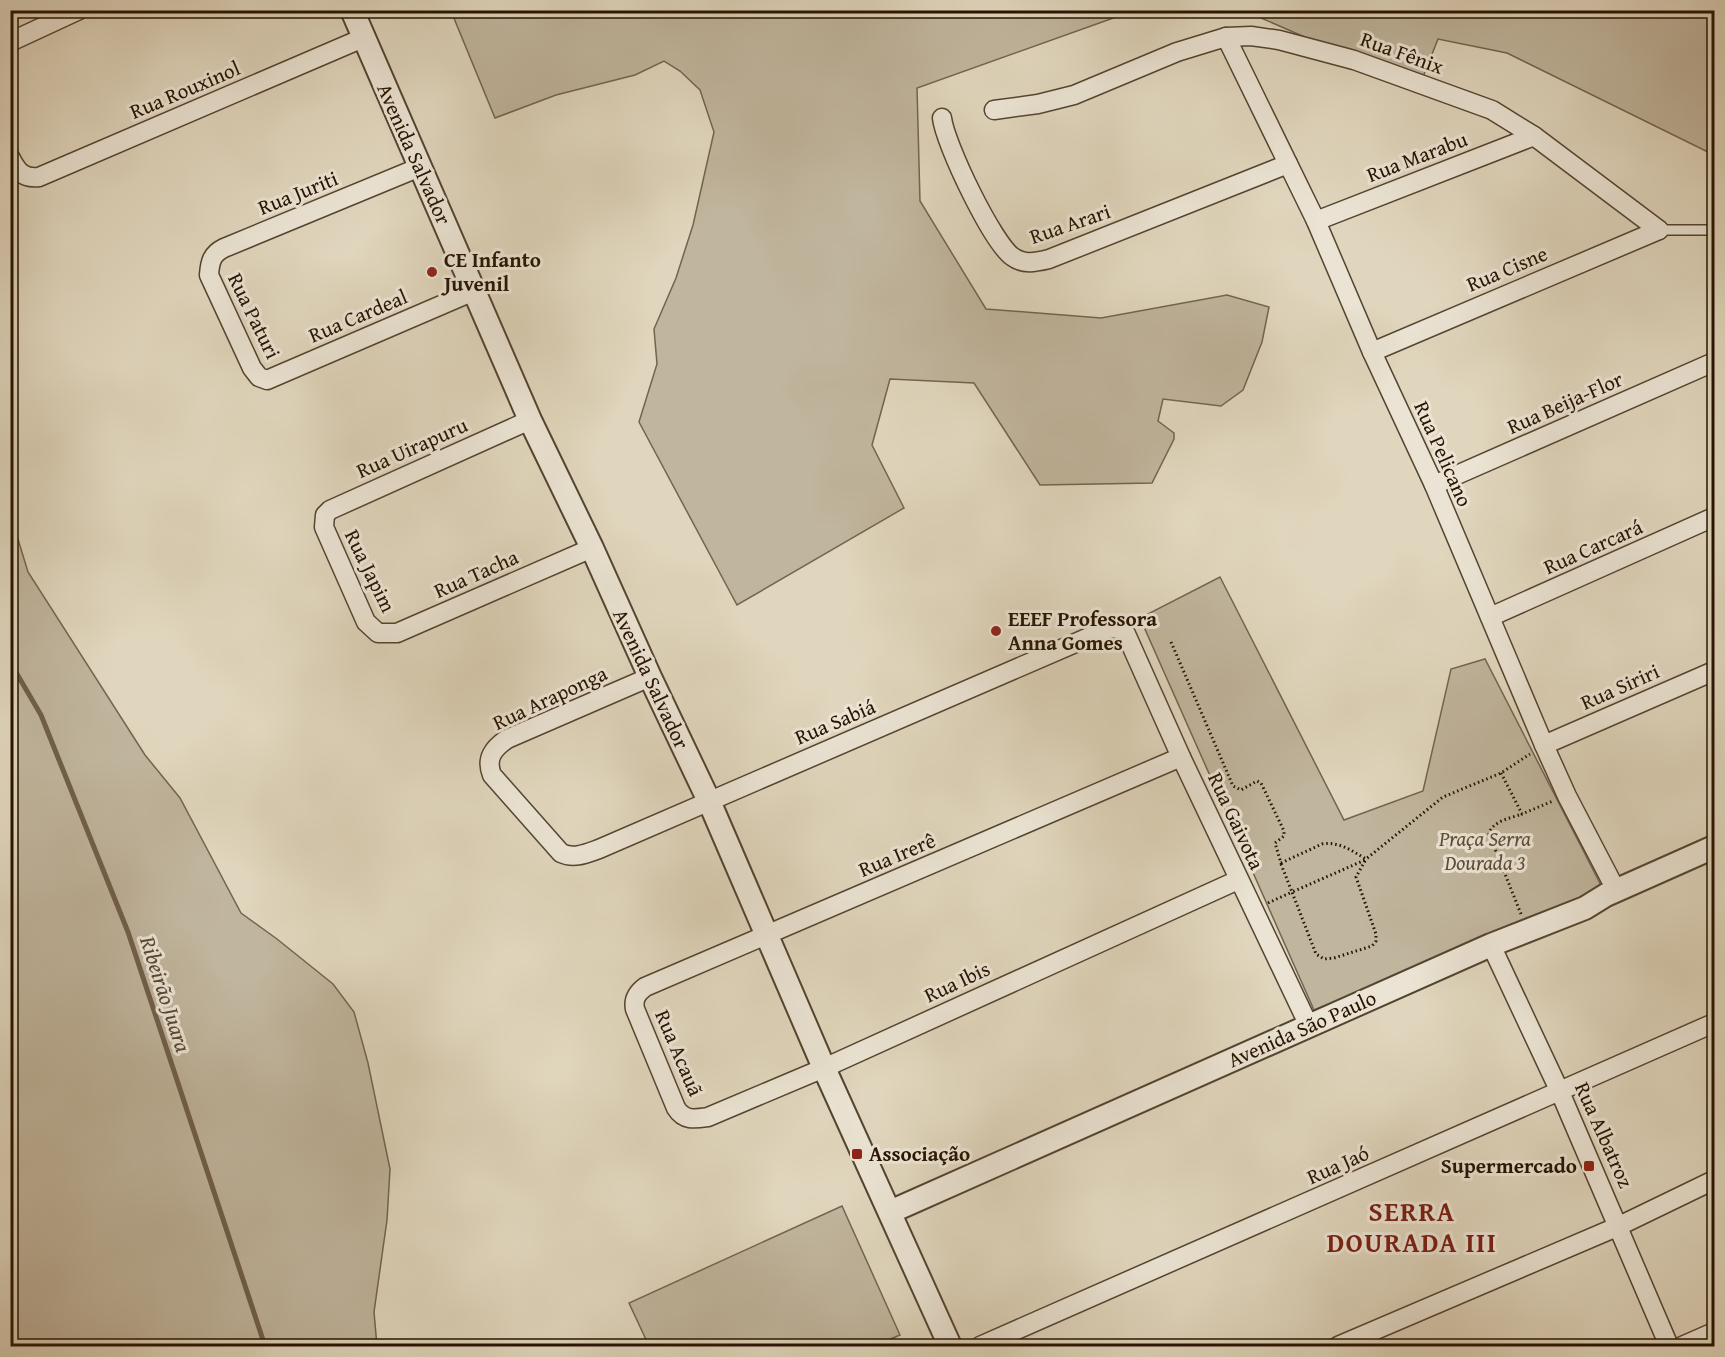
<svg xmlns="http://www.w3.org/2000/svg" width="1725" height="1357" font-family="'Gentium Book Plus',serif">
<rect width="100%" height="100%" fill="#e0d6bd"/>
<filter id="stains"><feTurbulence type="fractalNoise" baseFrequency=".00333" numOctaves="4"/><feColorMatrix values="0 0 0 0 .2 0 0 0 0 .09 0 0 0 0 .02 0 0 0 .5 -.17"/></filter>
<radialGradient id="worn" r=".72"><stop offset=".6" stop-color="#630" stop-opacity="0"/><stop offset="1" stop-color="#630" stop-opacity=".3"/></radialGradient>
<g fill="#c0b59d" stroke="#73644f" stroke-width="1.5">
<polygon points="451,11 1133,11 917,88 920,201 986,309 1101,318 1227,295 1269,307 1262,342 1243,390 1221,406 1163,399 1158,421 1174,433 1174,439 1152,483 1040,485 974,383 890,379 872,445 904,508 737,605 639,422 657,364 654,329 676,278 693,225 714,132 700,90 680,71 664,61 635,75 556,95 495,118"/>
<polygon points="1245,11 1714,11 1714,155 1507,53 1438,39 1419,87"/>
<polygon points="10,513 28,572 145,755 180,798 241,913 277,939 333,984 354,1012 368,1063 390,1169 387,1220 374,1312 377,1346 11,1346"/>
<polygon points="1220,577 1344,820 1423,791 1451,669 1485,659 1606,895 1314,1010 1140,618"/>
<polygon points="842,1206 900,1335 874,1346 649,1346 629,1303"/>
</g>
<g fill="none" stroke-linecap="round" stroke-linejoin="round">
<polyline stroke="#70604b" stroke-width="5" points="10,662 41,715 128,932 265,1346"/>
<g stroke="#544430" stroke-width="12">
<polyline id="service" points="1659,230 1714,230"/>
</g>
<g stroke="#544430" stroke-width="21">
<g id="minor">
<polyline points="1226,37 1316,221 1372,352 1434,485 1544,745 1567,796 1616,890"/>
<polyline points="10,42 79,10"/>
<polyline points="994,110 1038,104 1074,95 1177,52 1226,37 1251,36 1279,40 1354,60 1492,110 1534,136 1659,230"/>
<path d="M942 118C945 144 993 244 1013 257 1024 265 1036 262 1049 259L1288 164"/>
<path d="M10 157C17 171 23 179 39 177L363 38"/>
<path d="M420 167 224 248C212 254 210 261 209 275L252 368 259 377 267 380 474 291"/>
<polyline points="1316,221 1534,136"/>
<polyline points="1372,352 1659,230"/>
<polyline points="530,420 330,510 325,515 324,527 366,622 378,633 397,633 592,548"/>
<polyline points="1434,485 1714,362"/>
<polyline points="1490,617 1714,517"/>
<path d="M650 677 507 739C494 748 485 758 492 775L561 853C574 859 585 854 599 849L1110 628 1119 629 1126 634 1181 757 1309 1026"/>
<polyline points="1544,745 1714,671"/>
<path d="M1181 757 645 987C637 993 633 999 635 1009L676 1108C684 1121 695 1119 708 1117L824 1068 1238 880"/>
<polyline points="1491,945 1560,1092 1669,1346"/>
<polyline points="980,1346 1714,1023"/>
<polyline points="1338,1346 1619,1226 1714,1180"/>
<polyline points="1682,1346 1714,1332"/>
</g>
</g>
<g stroke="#544430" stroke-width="26">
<g id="tertiary">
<polyline points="352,10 530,420 592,548 650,677 709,801 824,1068 950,1346"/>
<polyline points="890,1212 1491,945 1585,908 1606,895 1714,847"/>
</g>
</g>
<g stroke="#261301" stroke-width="3" stroke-dasharray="1.5 3" stroke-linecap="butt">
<path d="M1171 642 1233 786 1241 790 1257 781 1261 783 1284 831V836L1275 843 1281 863 1322 844C1339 841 1352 851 1366 859L1443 797 1501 773 1530 754"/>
<polyline points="1501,773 1522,814 1553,801"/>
<polyline points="1281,864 1292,892 1365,860"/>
<polyline points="1268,903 1292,892 1316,954 1324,959 1334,958 1372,946 1376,941 1376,934 1356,877 1366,859"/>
<path d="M1521 914 1489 834C1492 821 1511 818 1522 814"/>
</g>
<use href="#service" stroke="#ebe4d4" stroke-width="9"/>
<use href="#minor" stroke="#ebe4d4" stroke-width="18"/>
<use href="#tertiary" stroke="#ebe4d4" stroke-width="22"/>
</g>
<g fill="#8f2418" stroke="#ebe4d4" stroke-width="2">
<circle cx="432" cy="272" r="6"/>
<circle cx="996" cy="631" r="6"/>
<rect x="851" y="1148" width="12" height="12" rx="3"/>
<rect x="1583" y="1160" width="12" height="12" rx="3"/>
</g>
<g text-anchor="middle" stroke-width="6" stroke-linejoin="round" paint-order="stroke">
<g font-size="21" fill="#261301" stroke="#ebe4d4">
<text transform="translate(1402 53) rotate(20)" y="7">Rua Fênix</text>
<text transform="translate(185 90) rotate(-23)" y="7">Rua Rouxinol</text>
<text transform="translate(414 154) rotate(66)" y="7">Avenida Salvador</text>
<text transform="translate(1417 157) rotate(-21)" y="7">Rua Marabu</text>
<text transform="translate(298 193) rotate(-22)" y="7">Rua Juriti</text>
<text transform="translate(1070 224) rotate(-19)" y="7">Rua Arari</text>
<text transform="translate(1507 269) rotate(-23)" y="7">Rua Cisne</text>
<text transform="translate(254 316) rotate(64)" y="7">Rua Paturi</text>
<text transform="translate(358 316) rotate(-23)" y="7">Rua Cardeal</text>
<text transform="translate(1565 403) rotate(-24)" y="7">Rua Beija-Flor</text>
<text transform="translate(412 448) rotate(-24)" y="7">Rua Uirapuru</text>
<text transform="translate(1443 454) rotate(66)" y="7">Rua Pelicano</text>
<text transform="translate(1593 547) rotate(-24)" y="7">Rua Carcará</text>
<text transform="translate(370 571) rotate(64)" y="7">Rua Japim</text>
<text transform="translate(476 574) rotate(-24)" y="7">Rua Tacha</text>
<text transform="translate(651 679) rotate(65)" y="7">Avenida Salvador</text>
<text transform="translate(1620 687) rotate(-24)" y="7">Rua Siriri</text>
<text transform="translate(550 698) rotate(-25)" y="7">Rua Araponga</text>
<text transform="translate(835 722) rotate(-23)" y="7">Rua Sabiá</text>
<text transform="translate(1236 821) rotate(65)" y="7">Rua Gaivota</text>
<text transform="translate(897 855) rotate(-23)" y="7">Rua Irerê</text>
<text transform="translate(957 982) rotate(-25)" y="7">Rua Ibis</text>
<text transform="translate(1302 1029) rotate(-24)" y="7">Avenida São Paulo</text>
<text transform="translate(679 1053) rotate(67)" y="7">Rua Acauã</text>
<text transform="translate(1604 1135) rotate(66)" y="7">Rua Albatroz</text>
<text transform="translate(1338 1165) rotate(-24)" y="7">Rua Jaó</text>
</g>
<g font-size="21" font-weight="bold" fill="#261301" stroke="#ebe4d4" text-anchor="start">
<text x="444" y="267">CE Infanto<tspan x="444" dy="24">Juvenil</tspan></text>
<text x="1008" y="626">EEEF Professora<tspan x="1008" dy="24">Anna Gomes</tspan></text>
<text x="869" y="1161">Associação</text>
<text x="1577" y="1173" text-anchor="end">Supermercado</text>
</g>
<g font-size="21" font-style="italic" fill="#5c4c38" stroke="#ebe4d4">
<text x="1485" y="846">Praça Serra<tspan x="1485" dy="24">Dourada 3</tspan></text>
</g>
<g font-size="22" font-style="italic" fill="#574733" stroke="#ebe4d4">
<text transform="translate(166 994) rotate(72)" y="8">Ribeirão Juara</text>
</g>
<g font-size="27" font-weight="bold" letter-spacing="1.5" fill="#7a1f14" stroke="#ebe4d4">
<text x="1412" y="1221">SERRA<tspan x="1412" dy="31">DOURADA III</tspan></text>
</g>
</g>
<rect width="1725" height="1357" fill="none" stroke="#e0d6bd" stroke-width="36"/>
<rect x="12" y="12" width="1701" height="1333" fill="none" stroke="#261301" stroke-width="3"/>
<rect x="18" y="18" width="1689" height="1321" fill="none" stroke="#261301" stroke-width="1.5"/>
<rect width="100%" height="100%" filter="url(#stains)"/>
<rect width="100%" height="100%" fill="url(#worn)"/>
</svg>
